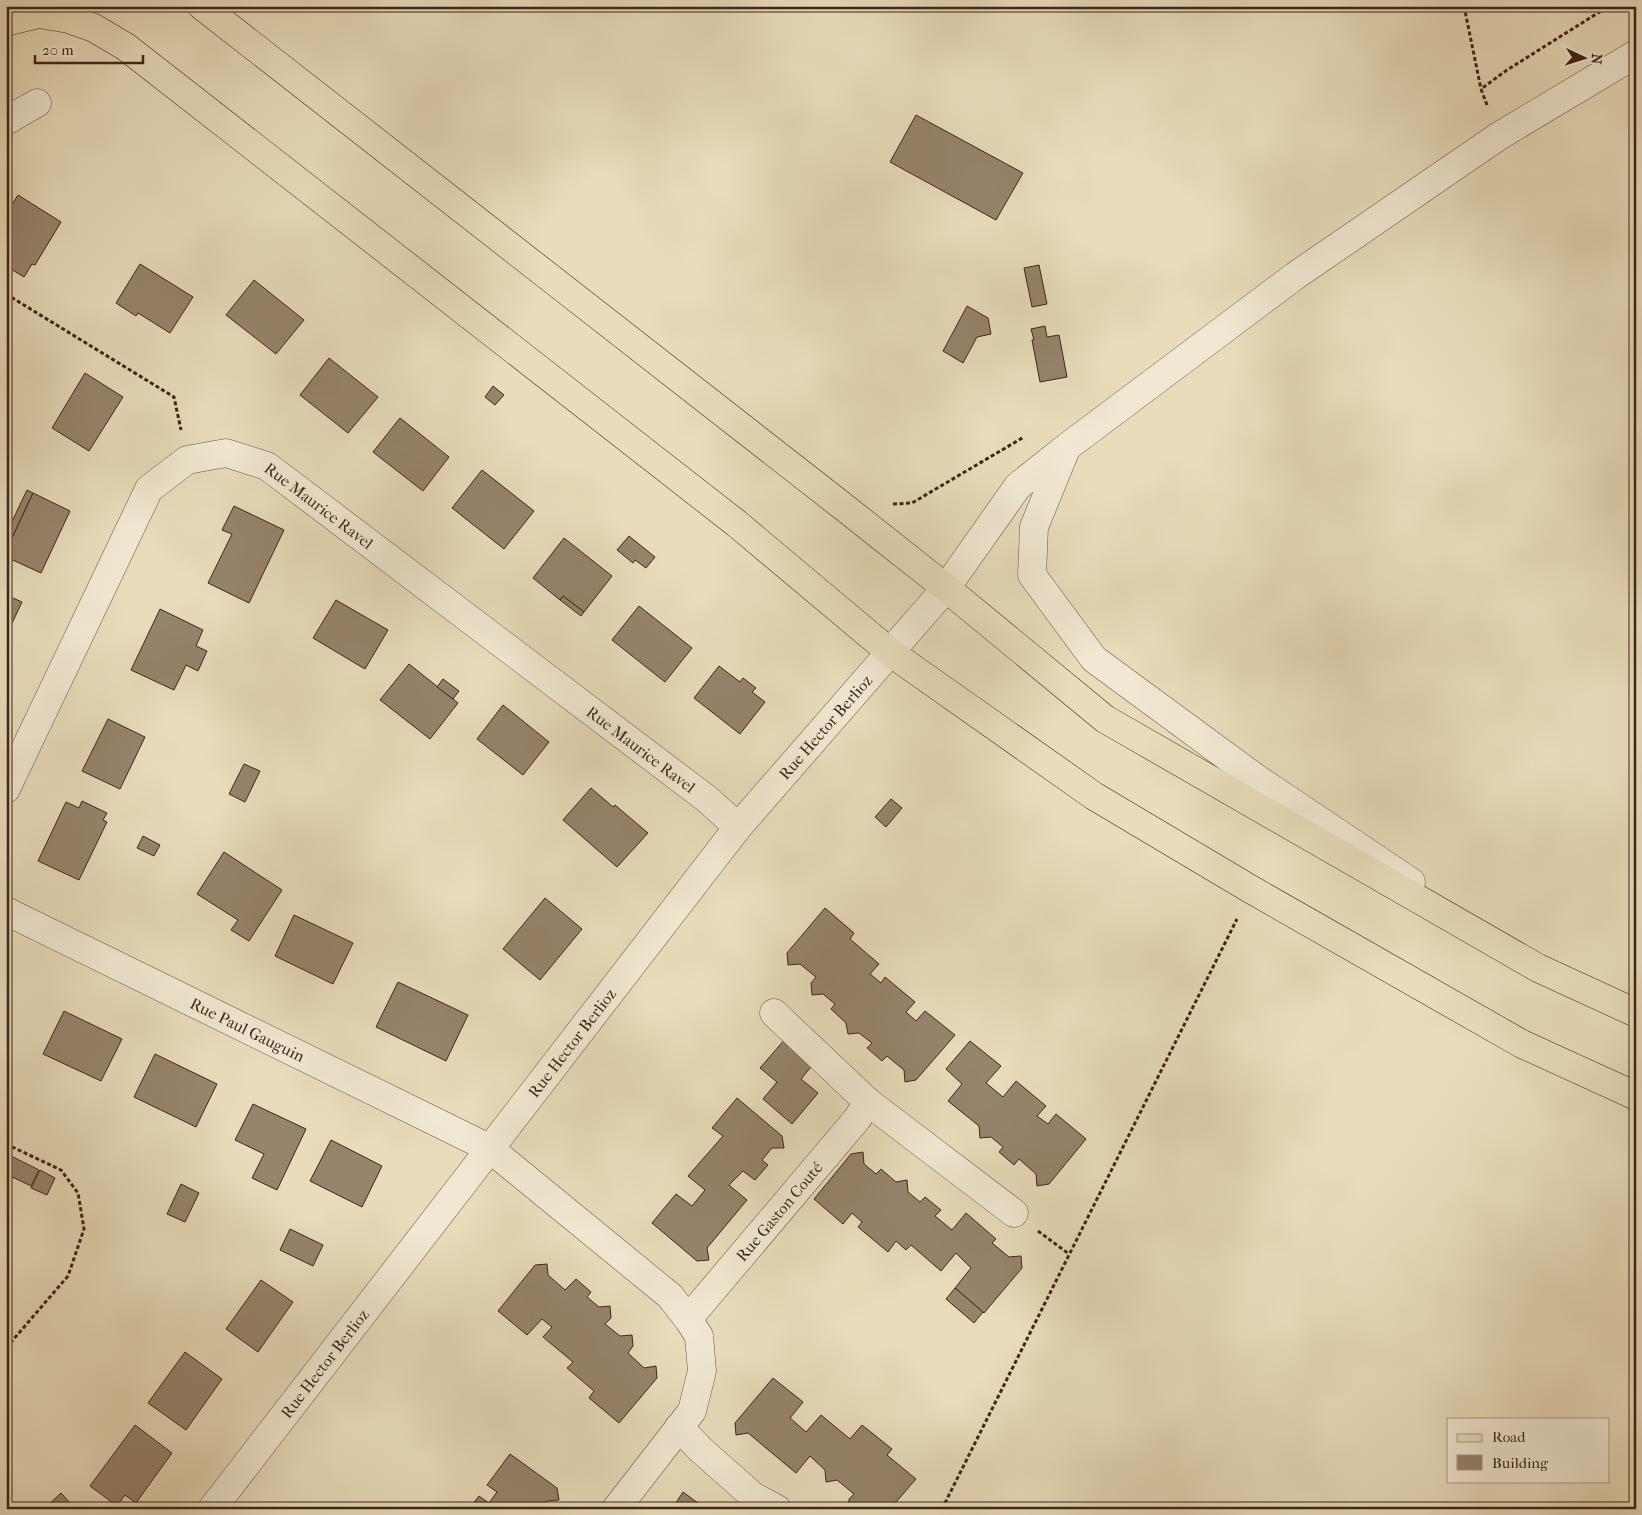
<svg xmlns="http://www.w3.org/2000/svg" width="1642" height="1515" font-family="'IM FELL French Canon',serif">
<rect width="100%" height="100%" fill="#e8dcba"/>
<filter id="stains"><feTurbulence type="fractalNoise" baseFrequency=".004" numOctaves="4"/><feColorMatrix values="0 0 0 0 .2 0 0 0 0 .09 0 0 0 0 .02 0 0 0 .5 -.17"/></filter>
<radialGradient id="worn" r=".72"><stop offset=".6" stop-color="#630" stop-opacity="0"/><stop offset="1" stop-color="#630" stop-opacity=".3"/></radialGradient>
<g fill="#96846d" stroke="#3e2419">
<polygon points="916,115 1023,173 996,220 890,162"/>
<polygon points="18,195 61,222 35,265 32,264 24,277 6,266 6,214"/>
<polygon points="140,264 193,297 170,333 138,313 136,316 116,303"/>
<polygon points="1039,265 1047,304 1032,307 1024,268"/>
<polygon points="254,280 304,320 276,354 226,315"/>
<polygon points="967,306 988,318 991,334 977,337 963,363 943,351"/>
<polygon points="1045,326 1047,337 1059,335 1067,377 1040,382 1032,340 1034,340 1031,329"/>
<polygon points="329,358 378,397 348,433 300,395"/>
<polygon points="85,373 123,397 89,451 52,428"/>
<polygon points="493,386 504,395 495,405 485,397"/>
<polygon points="400,418 449,457 423,491 373,452"/>
<polygon points="482,470 534,511 504,549 452,508"/>
<polygon points="27,490 33,493 6,551 6,534"/>
<polygon points="33,493 70,511 41,573 6,557 6,551"/>
<polygon points="234,506 284,530 249,603 208,583 232,534 222,530"/>
<polygon points="629,536 655,557 646,568 635,560 633,563 617,550"/>
<polygon points="564,538 612,576 584,612 563,596 560,600 533,578"/>
<polygon points="6,595 22,602 6,636"/>
<polygon points="563,596 584,612 581,616 560,600"/>
<polygon points="336,600 388,630 365,669 313,638"/>
<polygon points="639,606 692,648 665,682 612,640"/>
<polygon points="160,609 203,630 196,646 207,651 198,671 186,665 174,690 131,670"/>
<polygon points="409,664 458,703 430,739 380,700"/>
<polygon points="719,666 740,682 743,678 756,688 752,692 765,702 740,734 694,698"/>
<polygon points="443,679 459,691 453,699 437,687"/>
<polygon points="503,705 549,742 523,775 477,739"/>
<polygon points="108,719 145,737 120,789 82,771"/>
<polygon points="244,764 260,771 245,802 229,794"/>
<polygon points="591,788 613,807 615,805 648,833 617,867 563,820"/>
<polygon points="891,799 902,808 886,827 875,817"/>
<polygon points="82,801 107,813 103,820 107,822 79,880 38,861 66,802 79,808"/>
<polygon points="143,836 160,845 154,856 137,848"/>
<polygon points="224,852 282,890 249,941 231,930 238,920 197,894"/>
<polygon points="545,898 582,929 540,980 503,949"/>
<polygon points="825,908 854,933 850,939 879,964 870,974 881,983 885,977 915,1002 906,1012 916,1021 925,1011 955,1035 916,1080 905,1082 904,1070 887,1056 882,1061 867,1048 872,1043 859,1033 848,1034 846,1023 831,1009 835,1004 823,994 812,995 811,983 816,977 800,964 788,965 787,953"/>
<polygon points="294,915 353,943 333,984 275,956"/>
<polygon points="398,982 468,1015 446,1061 376,1027"/>
<polygon points="64,1011 122,1039 101,1081 43,1054"/>
<polygon points="786,1038 815,1062 801,1079 818,1093 792,1124 763,1099 777,1082 760,1068"/>
<polygon points="970,1041 1001,1066 986,1083 1003,1097 1016,1081 1046,1106 1037,1116 1048,1124 1056,1114 1086,1139 1049,1184 1037,1186 1036,1174 1019,1159 1014,1165 999,1152 1003,1147 991,1137 980,1138 979,1126 948,1101 962,1084 946,1069"/>
<polygon points="155,1054 217,1084 196,1127 134,1097"/>
<polygon points="737,1098 782,1136 784,1148 772,1148 762,1160 768,1165 755,1180 743,1171 729,1185 747,1200 707,1248 709,1260 697,1261 652,1223 676,1194 692,1206 705,1190 688,1176 723,1136 712,1128"/>
<polygon points="253,1104 306,1129 277,1190 252,1178 264,1154 235,1140"/>
<polygon points="331,1140 382,1166 362,1207 310,1181"/>
<polygon points="863,1152 864,1164 876,1174 881,1169 896,1182 907,1180 908,1192 920,1202 925,1197 941,1210 935,1216 952,1230 966,1213 996,1239 992,1243 1009,1257 1021,1256 1022,1268 984,1313 955,1288 971,1268 956,1253 941,1271 911,1245 906,1250 896,1241 888,1252 858,1227 862,1222 852,1213 843,1224 814,1199 851,1154"/>
<polygon points="9,1155 39,1170 31,1186 6,1174 6,1162"/>
<polygon points="40,1170 55,1178 47,1195 31,1188"/>
<polygon points="181,1184 199,1193 185,1222 167,1214"/>
<polygon points="290,1229 323,1245 313,1266 280,1250"/>
<polygon points="547,1264 548,1275 565,1290 576,1279 591,1292 587,1297 599,1307 610,1306 611,1318 605,1324 620,1336 632,1335 633,1346 628,1353 644,1368 656,1366 657,1378 619,1423 589,1398 594,1391 567,1368 573,1362 543,1337 552,1327 542,1319 527,1335 498,1311 535,1265"/>
<polygon points="261,1280 293,1302 258,1352 226,1329"/>
<polygon points="955,1288 983,1312 974,1323 946,1299"/>
<polygon points="185,1352 222,1379 186,1430 148,1403"/>
<polygon points="773,1378 803,1402 790,1418 806,1432 821,1415 850,1439 862,1425 892,1449 887,1455 916,1479 890,1509 849,1509 849,1499 854,1494 837,1480 826,1482 825,1470 810,1456 796,1473 748,1433 736,1435 735,1423"/>
<polygon points="135,1425 172,1453 136,1503 125,1495 117,1506 90,1486"/>
<polygon points="510,1454 557,1488 559,1500 547,1501 542,1509 469,1509 479,1496 489,1503 497,1492 487,1485"/>
<polygon points="683,1492 706,1509 672,1509"/>
<polygon points="61,1493 71,1504 73,1503 79,1509 44,1509"/>
</g>
<g fill="none" stroke-linecap="round" stroke-linejoin="round">
<g stroke="#685241" stroke-width="29">
<g id="minor">
<polyline points="6,121 37,103"/>
<polyline points="1066,449 1034,527 1032,575 1094,659 1256,778 1411,882"/>
<path id="s1" d="M6 789 149 489 187 460 226 453 267 466 707 799 738 827"/>
<path id="s2" d="M6 911 489 1148 670 1296 688 1319 699 1336 702 1371 692 1411 616 1509"/>
<polyline points="774,1013 868,1102 1014,1213"/>
<path id="s3" d="M688 1319 857 1119 868 1102"/>
<polyline points="679,1427 701,1450 753,1496 777,1509"/>
<path id="s4" d="M212 1509 738 827 946 588 1018 486 1067 447 1295 276 1499 136 1636 54"/>
</g>
</g>
<g stroke="#3e2419" stroke-width="29">
<g id="major">
<polyline points="202,6 845,508 946,588 1105,719 1538,968 1636,1013"/>
<polyline points="39,14 69,19 94,28 126,47 736,523 891,653 1094,796 1252,890 1522,1044 1636,1096"/>
<polyline points="6,22 39,14 54,6"/>
</g>
</g>
<g stroke="#3e2419" stroke-width="3" stroke-dasharray="4 2.5" stroke-linecap="butt">
<polyline points="1464,6 1481,89"/>
<polyline points="1487,105 1481,89 1507,70 1609,6"/>
<polyline points="6,294 174,397 181,430"/>
<polyline points="893,504 912,503 1024,437"/>
<polyline points="6,1144 61,1170 78,1193 84,1229 68,1276 6,1348"/>
<polyline points="1038,1231 1069,1254"/>
<polyline points="942,1509 1237,919"/>
</g>
<use href="#minor" stroke="#f0e8d2" stroke-width="28"/>
<use href="#major" stroke="#e8dcba" stroke-width="28"/>
</g>
<g text-anchor="middle" stroke-width="4" stroke-linejoin="round" paint-order="stroke">
<g font-size="16" fill="#3e2419" stroke="#f0e8d2">
<text dy="6" stroke="none"><textPath href="#s1" startOffset="528">Rue Maurice Ravel</textPath></text>
<text dy="6" stroke="none"><textPath href="#s4" startOffset="994">Rue Hector Berlioz</textPath></text>
<text dy="6" stroke="none"><textPath href="#s1" startOffset="932">Rue Maurice Ravel</textPath></text>
<text dy="6" stroke="none"><textPath href="#s2" startOffset="269">Rue Paul Gauguin</textPath></text>
<text dy="6" stroke="none"><textPath href="#s4" startOffset="589">Rue Hector Berlioz</textPath></text>
<text dy="6" stroke="none"><textPath href="#s3" startOffset="141">Rue Gaston Couté</textPath></text>
<text dy="6" stroke="none"><textPath href="#s4" startOffset="184">Rue Hector Berlioz</textPath></text>
</g>
</g>
<rect width="1642" height="1515" fill="none" stroke="#e8dcba" stroke-width="25"/>
<rect x="8" y="8" width="1627" height="1500" fill="none" stroke="#3e2419" stroke-width="2.5"/>
<rect x="12" y="12" width="1617" height="1490" fill="none" stroke="#3e2419"/>
<rect x="1447" y="1418" width="162" height="65" fill="#f0e8d2" stroke="#a99a88"/>
<rect x="1457" y="1434" width="25" height="8" fill="#e8dcba" stroke="#a99a88"/>
<text x="1492" y="1442" font-size="15" fill="#3e2419">Road</text>
<rect x="1457" y="1455" width="25" height="15" fill="#96846d" stroke="#a99a88"/>
<text x="1492" y="1468" font-size="15" fill="#3e2419">Building</text>
<g transform="translate(1584 58) rotate(94)" stroke="#f0e8d2" stroke-width="4" paint-order="stroke">
<path d="M0-4L9 19L0 12L-9 19Z" fill="#3e2419"/>
<text y="-8" font-size="14" font-weight="bold" text-anchor="middle" fill="#3e2419">N</text>
</g>
<path d="M35 55v8h108v-8" fill="none" stroke="#3e2419" stroke-width="2.5"/>
<text x="42" y="55" font-size="15" fill="#3e2419" stroke="#f0e8d2" stroke-width="4" paint-order="stroke">20 m</text>
<rect width="100%" height="100%" filter="url(#stains)"/>
<rect width="100%" height="100%" fill="url(#worn)"/>
</svg>
